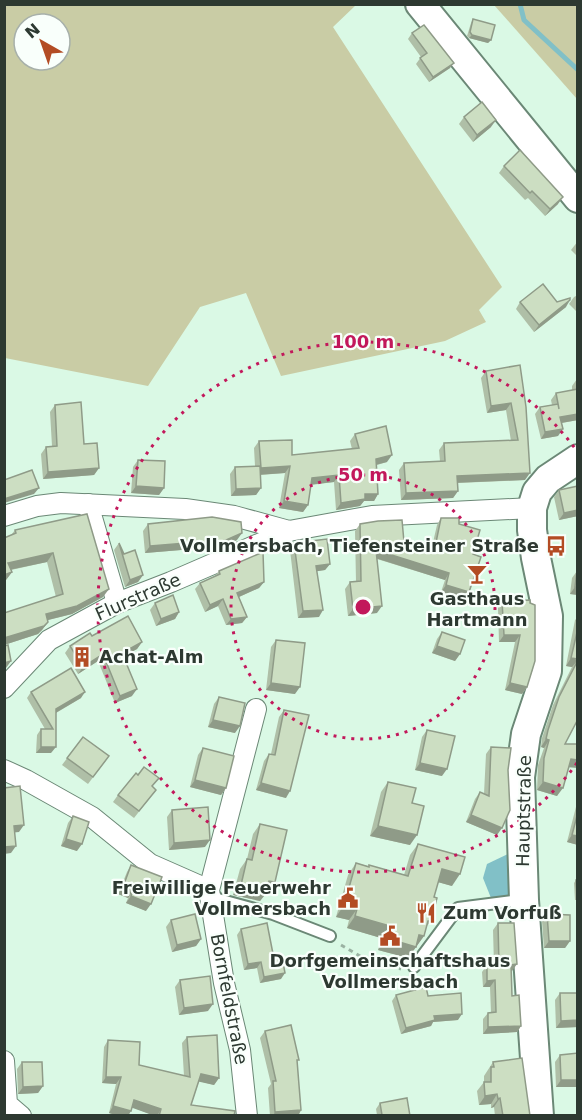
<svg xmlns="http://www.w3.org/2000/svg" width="582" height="1120" font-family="'DejaVu Sans',sans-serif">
<rect width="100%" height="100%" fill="#daf9e5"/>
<g fill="#c9cca5" fill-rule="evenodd">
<path d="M4 5H356L333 27 502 287 479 310 486 322 445 341 281 376 246 293 200 307 148 386 5 358ZM24 24H60V60H24Z"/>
<polygon points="494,5 577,5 577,99"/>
</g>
<polygon fill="#81c0c7" points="510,853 510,895 491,898 483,878 487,864"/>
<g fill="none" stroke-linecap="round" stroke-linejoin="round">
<polyline stroke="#81c0c7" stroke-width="5" points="520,4 524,20 578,70"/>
<g stroke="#6b8876" stroke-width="14">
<g id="lane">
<polyline points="211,892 218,899 273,914 330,936"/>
<polyline points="414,967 458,908 521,900"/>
</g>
</g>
<g stroke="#6b8876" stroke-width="22">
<g id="street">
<polyline points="88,504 117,603"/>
<polyline points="4,516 37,506 61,503 185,509 234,516 289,531 372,516 532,508"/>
<polyline points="4,688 49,640 117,603 171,582 289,531"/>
<polyline points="4,770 26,780 92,817 150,864 209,890"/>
<polyline points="4,1061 7,1104 21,1116"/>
<polyline points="247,1116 240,1050 224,983 209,890 256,709"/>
</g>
</g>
<g stroke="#6b8876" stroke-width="32">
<g id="secondary">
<polyline points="420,4 578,198"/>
<polyline points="539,1116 524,900 520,777 526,734 547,671 548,616 536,558 532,530 532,508 537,492 548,479 578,459"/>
</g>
</g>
<polyline stroke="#9ab2a2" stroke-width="3" stroke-dasharray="4.5 4.5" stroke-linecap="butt" points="341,945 365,959 401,969"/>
<use href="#lane" stroke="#fff" stroke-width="10"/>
<use href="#street" stroke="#fff" stroke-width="20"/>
<use href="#secondary" stroke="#fff" stroke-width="28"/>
</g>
<g fill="#afbfa7">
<polygon points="473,19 491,40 488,43 469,38 467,36 471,23"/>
<polygon points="412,33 450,68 429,82 416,64 421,57 408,39"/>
<polygon points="464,117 491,127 473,142 459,124"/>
<polygon points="504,166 558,204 545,216 528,198 525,200 499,173"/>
<polygon points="578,241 578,257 571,250"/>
<polygon points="578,295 578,313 569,304 574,297"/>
<polygon points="520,302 557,302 566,307 534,332 516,309"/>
<polygon points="520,365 525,480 457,483 458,491 453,498 401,500 399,470 404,463 440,461 439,450 444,443 511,441 506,410 487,413 481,378 486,371"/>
<polygon points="577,379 578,379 578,420 562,423 558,436 541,439 535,414 540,407 552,405 551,400 556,393 572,390 572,386"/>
<polygon points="55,405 84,444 99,468 94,475 43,479 41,454 46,447 52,446 50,412"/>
<polygon points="355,434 387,462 377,465 378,494 374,501 364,501 360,506 336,510 334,482 311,485 308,505 303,512 279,508 285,473 260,475 261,488 256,495 231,496 230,474 235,467 255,466 254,448 259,441 292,455 352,449 350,441"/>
<polygon points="138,460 164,488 159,495 131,493 133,467"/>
<polygon points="578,486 578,516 559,520 554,497 559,490"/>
<polygon points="87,514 103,597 72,614 48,620 48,622 42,630 38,634 4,645 4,613 56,597 47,562 11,570 12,572 6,580 12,534 15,530"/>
<polygon points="441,518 459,524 473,554 464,599 441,592 445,580 377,559 377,613 348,616 345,589 350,582 356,582 355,531 360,524 404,542 431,551 437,525"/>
<polygon points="148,524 237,540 219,548 193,551 193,549 145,553 143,531"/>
<polygon points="119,543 124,554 143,575 138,582 125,587 114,550"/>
<polygon points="294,543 330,564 325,570 317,571 319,617 298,618 290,550"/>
<polygon points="219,571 264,582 259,588 239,597 247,617 242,623 226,625 218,606 205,612 195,589 200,583 215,576"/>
<polygon points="577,571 578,571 578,595 570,594 572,578"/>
<polygon points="502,601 530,603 527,687 522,694 505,690 515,642 499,642 498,608"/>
<polygon points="155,603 179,612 175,619 156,626 150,610"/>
<polygon points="578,617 578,719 565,744 568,767 557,796 537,790 538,765 544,748 541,747 542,738 553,705 572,667 566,666 575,620"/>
<polygon points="442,632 460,654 455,661 432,653 437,639"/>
<polygon points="92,636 142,642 137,649 124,656 132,696 115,703 98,661 78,674 65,653 70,646"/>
<polygon points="276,640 295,694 266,690 271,647"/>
<polygon points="31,692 81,698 56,713 51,753 36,753 37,735 41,729 45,729 27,698"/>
<polygon points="219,697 235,733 208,727 214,704"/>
<polygon points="284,710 286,798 256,790 264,761 269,754 271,754 279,717"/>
<polygon points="427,730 442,776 415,770 422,737"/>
<polygon points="83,737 109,756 88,784 62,765"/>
<polygon points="491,747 497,835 466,822 475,799 480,792 484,794 486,754"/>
<polygon points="203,748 226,788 221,795 190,787 198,755"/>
<polygon points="138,775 156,790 134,818 113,802 118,795"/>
<polygon points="388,782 412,803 410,845 370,836 381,792"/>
<polygon points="578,799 578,845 567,842"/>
<polygon points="172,810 205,847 169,850 167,817"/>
<polygon points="73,816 77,851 61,846 68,823"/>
<polygon points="260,824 275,882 260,901 233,895 240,869 247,859 253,834"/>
<polygon points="418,844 452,886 438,882 434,897 431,921 426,927 424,936 408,958 378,950 381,938 347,928 349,920 336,917 348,875 356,863 368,866 369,865 404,875 410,855"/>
<polygon points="131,865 146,911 126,903 128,898 118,894 127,872"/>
<polygon points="576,880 578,900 575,900 574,883"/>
<polygon points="547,914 570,941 565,948 544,948 542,921"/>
<polygon points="171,920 201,939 196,946 172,952 166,927"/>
<polygon points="498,923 512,971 511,971 512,996 521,1026 517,1032 483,1034 483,1019 488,1013 491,1013 490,987 483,987 482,972 487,965 494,965 493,930"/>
<polygon points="241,929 274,959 281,979 260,983 257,968 244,970 237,935"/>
<polygon points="180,980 208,1011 179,1015 175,987"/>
<polygon points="560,993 578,993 578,1027 556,1028 555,1000"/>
<polygon points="396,995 458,1020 433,1022 431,1026 401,1034 392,1001"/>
<polygon points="265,1031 297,1062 301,1110 298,1116 270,1116 268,1088 271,1084 260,1038"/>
<polygon points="187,1037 219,1078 214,1085 199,1081 191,1105 234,1116 155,1116 132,1107 128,1116 119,1116 109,1113 116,1084 102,1083 104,1047 108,1040 139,1065 184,1076 182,1043"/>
<polygon points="578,1053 578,1087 556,1087 555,1062 560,1055"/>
<polygon points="22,1062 43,1086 38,1093 18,1094 17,1069"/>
<polygon points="493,1062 530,1116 495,1116 494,1107 491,1108 491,1104 479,1105 477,1091 484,1082 484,1076"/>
<polygon points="380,1103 410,1116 377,1115 376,1109"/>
</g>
<g fill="#8f9b88">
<polygon points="472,35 491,40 488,43 469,38"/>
<polygon points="454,63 450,68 429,82 433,77"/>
<polygon points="496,120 491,127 473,142 477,135"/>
<polygon points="563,197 558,204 545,216 550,209"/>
<polygon points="570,300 566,307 534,332 539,325"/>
<polygon points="511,403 506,410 487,413 491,406"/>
<polygon points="578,414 578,420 555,424 560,417"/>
<polygon points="563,429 558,436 541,439 545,432"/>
<polygon points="392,455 387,462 371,466 376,459"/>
<polygon points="290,466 285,473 256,475 261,468"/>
<polygon points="99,468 94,475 43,479 48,472"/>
<polygon points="530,473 525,480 452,483 457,476"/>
<polygon points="339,475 334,482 307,485 312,478"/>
<polygon points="136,486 164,488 159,495 131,493"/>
<polygon points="39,488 34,494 4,503 4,499"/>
<polygon points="261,488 256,495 231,496 236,489"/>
<polygon points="458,491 453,498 401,500 406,493"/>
<polygon points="365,494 378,494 374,501 364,501 360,506 336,510 341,503"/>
<polygon points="284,501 308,505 303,512 279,508"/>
<polygon points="578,510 578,516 559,520 564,513"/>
<polygon points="242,533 237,540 219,548 193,551 198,544"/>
<polygon points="198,542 193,549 145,553 150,546"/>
<polygon points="376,550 449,573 445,580 372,557"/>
<polygon points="53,553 47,562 4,571 8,563"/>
<polygon points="330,564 325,570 312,572 316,566"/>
<polygon points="12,572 6,580 4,581 4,575"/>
<polygon points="143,575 138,582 125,587 130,580"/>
<polygon points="264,582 259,588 232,600 237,593"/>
<polygon points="446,585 469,592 464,599 441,592"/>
<polygon points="575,587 578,587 578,595 570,594"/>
<polygon points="109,589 103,597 72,614 40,622 46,614"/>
<polygon points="223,599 218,606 205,612 210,605"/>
<polygon points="382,606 377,613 348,616 353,609"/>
<polygon points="323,610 319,617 298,618 303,611"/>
<polygon points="179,612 175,619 156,626 161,619"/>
<polygon points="247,617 242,623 226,625 231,619"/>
<polygon points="48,622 42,630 38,634 4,645 4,638"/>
<polygon points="504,635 520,635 515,642 499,642"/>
<polygon points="142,642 137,649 117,660 122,653"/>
<polygon points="437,646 460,654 455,661 432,653"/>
<polygon points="103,654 98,661 78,674 83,667"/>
<polygon points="571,658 578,660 572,667 566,666"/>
<polygon points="11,661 6,668 4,668 4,663"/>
<polygon points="271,683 300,687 295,694 266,690"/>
<polygon points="510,683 527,687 522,694 505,690"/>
<polygon points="137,689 132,696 115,703 120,696"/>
<polygon points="85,692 81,698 52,715 56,709"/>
<polygon points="213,720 240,726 235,733 208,727"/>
<polygon points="546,739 549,740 544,748 541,747"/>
<polygon points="41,747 56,747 51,753 36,753"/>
<polygon points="571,759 578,760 578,768 565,767"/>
<polygon points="420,763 447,769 442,776 415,770"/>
<polygon points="195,780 226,788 221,795 190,787"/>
<polygon points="543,782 563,788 557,796 537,790"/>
<polygon points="261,783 290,791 286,798 256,790"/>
<polygon points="471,815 502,828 497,835 466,822"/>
<polygon points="24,825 19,832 9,833 14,826"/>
<polygon points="378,826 417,835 410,845 370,836"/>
<polygon points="572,835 578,836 578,845 567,842"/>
<polygon points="66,839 82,844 77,851 61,846"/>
<polygon points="210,840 205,847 169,850 174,843"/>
<polygon points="16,846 11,853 4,854 4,847"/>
<polygon points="442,869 460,874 452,886 434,881"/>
<polygon points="269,881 275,882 260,901 233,895 241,885"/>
<polygon points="123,887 133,891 128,898 118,894"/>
<polygon points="131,896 151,904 146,911 126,903"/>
<polygon points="344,905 357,909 349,920 336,917"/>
<polygon points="355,916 390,926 381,938 347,928"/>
<polygon points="419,935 424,936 408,958 378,950 386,938"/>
<polygon points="201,939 196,946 172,952 177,945"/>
<polygon points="549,941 570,941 565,948 544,948"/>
<polygon points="261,962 257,968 244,970 248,964"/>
<polygon points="517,964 512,971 506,971 511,965"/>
<polygon points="285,973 281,979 260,983 264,977"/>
<polygon points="495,980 490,987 483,987 487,981"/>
<polygon points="213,1004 208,1011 179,1015 184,1008"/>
<polygon points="462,1014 458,1020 433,1022 431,1026 401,1034 406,1028 434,1016"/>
<polygon points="578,1020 578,1027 556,1028 561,1021"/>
<polygon points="521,1026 517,1032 483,1034 488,1027"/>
<polygon points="201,1074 219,1078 214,1085 196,1081"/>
<polygon points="106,1077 121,1077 116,1084 102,1083"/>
<polygon points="561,1080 578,1080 578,1087 556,1087"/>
<polygon points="43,1086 38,1093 18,1094 23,1087"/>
<polygon points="497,1094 491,1104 479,1105 485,1096"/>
<polygon points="500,1098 494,1107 491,1108 498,1099"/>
<polygon points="134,1100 161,1109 157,1116 155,1116 130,1107"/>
<polygon points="113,1106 131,1111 128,1116 119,1116 109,1113"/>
<polygon points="301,1110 298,1116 273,1116 275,1112"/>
</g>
<g fill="#ccdec2" stroke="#8f9b88" stroke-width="1.5">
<polygon points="473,19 495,25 491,40 472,35 470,32"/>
<polygon points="424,25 454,63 433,77 420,58 427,53 412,33"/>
<polygon points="482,102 496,120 477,135 464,117"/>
<polygon points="520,150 563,197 550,209 532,191 530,193 504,166"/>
<polygon points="543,284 557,302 570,298 570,300 539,325 520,302"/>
<polygon points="520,365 526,407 530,473 457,476 458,491 406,493 404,463 445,461 444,443 518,440 511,403 491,406 486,371"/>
<polygon points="578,389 578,414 560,417 563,429 545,432 540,407 558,404 559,409 556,393"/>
<polygon points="81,402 84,444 97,443 99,468 48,472 46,447 57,446 55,405"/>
<polygon points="386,426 392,455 376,459 378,494 365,494 365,499 341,503 339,475 312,478 308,505 284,501 290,466 261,468 259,441 292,440 292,455 359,448 355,434"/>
<polygon points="138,460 165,461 164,488 136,486"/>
<polygon points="260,466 261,488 236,489 235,467"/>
<polygon points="32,470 39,488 4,499 4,480"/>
<polygon points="578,486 578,510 564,513 559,490"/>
<polygon points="87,514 109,589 77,606 46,614 48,622 44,626 4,638 4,613 63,594 53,553 8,563 12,572 4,575 4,538 16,533 15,530"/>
<polygon points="212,517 241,522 242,533 224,541 198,544 198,542 150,546 148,524"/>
<polygon points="441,518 459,518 459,524 480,530 473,554 481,557 469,592 446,585 449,573 376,550 382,606 353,609 350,582 361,581 360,524 378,521 402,520 404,542 434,552"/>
<polygon points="327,539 330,564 316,566 323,610 303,611 294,543"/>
<polygon points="119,543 124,554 135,550 143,575 130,580"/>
<polygon points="263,552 264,582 237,593 247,617 231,619 223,599 210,605 200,583 220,574 219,571"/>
<polygon points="577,571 578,571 578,587 575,587"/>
<polygon points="173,595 179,612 161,619 155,603"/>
<polygon points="530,600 530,603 535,605 535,661 527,687 510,683 520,635 504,635 502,601"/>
<polygon points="128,616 142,642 122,653 137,689 120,696 103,654 83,667 70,646 90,633 92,636"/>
<polygon points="578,628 578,659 571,658"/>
<polygon points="442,632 465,640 460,654 437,646"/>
<polygon points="276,640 305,643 300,687 271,683"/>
<polygon points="8,645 11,661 4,663 4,646"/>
<polygon points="578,660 578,719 565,744 578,744 578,760 571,759 563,788 543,782 544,758 549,740 546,739 548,730 559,697"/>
<polygon points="71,668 85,692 56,709 56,747 41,747 41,729 53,729 31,692"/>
<polygon points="219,697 245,703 240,726 213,720"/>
<polygon points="284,710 309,715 290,791 261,783 269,754 275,755"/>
<polygon points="427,730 455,736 447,769 420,763"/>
<polygon points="83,737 109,756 93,777 67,758"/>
<polygon points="491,747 511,748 508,770 510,810 502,828 471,815 480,792 489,796"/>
<polygon points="203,748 234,756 226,788 195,780"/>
<polygon points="144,767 159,778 152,786 156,790 139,811 118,795 136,773 138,775"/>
<polygon points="388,782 416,788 412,803 424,806 417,835 378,826"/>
<polygon points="20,786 24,825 14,826 16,846 4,847 4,788"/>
<polygon points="208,807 210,840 174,843 172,810"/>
<polygon points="578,812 578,836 572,835"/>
<polygon points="73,816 89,822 82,844 66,839"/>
<polygon points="260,824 287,830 275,882 269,881 267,891 241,885 247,859 252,860"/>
<polygon points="418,844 465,857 460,874 442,869 434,897 437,898 431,921 428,921 424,936 419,935 416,947 386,938 390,926 355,916 357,909 344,905 356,863 369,867 369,865 408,876"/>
<polygon points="131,865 162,877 151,904 131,896 133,891 123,887"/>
<polygon points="576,880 578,880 577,897"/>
<polygon points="195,914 201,939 177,945 171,920"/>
<polygon points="547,914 570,915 570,941 549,941"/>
<polygon points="267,923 274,959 282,957 285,973 264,977 261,962 248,964 241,929"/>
<polygon points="498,923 514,923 517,964 511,965 512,996 519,995 521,1026 488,1027 488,1013 496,1012 495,980 487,981 487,965 499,965"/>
<polygon points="210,976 213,1004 184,1008 180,980"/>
<polygon points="426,987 428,996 461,993 462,1014 434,1016 435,1020 406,1028 396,995"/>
<polygon points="560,993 578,993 578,1020 561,1021"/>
<polygon points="291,1025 299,1060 297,1060 301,1110 275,1112 273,1081 276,1081 265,1031"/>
<polygon points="217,1035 219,1078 201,1074 191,1105 235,1111 234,1116 159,1116 161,1109 134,1100 131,1111 113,1106 121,1077 106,1077 108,1040 140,1042 139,1065 190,1077 187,1037"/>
<polygon points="578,1053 578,1080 561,1080 560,1055"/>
<polygon points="522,1058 530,1116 503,1116 500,1098 498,1099 497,1094 485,1096 484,1082 491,1082 491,1067 494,1067 493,1062"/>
<polygon points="22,1062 42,1062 43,1086 23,1087"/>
<polygon points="407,1098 410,1116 376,1116 382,1115 380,1103"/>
</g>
<g fill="none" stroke="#c2185b" stroke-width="3" stroke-dasharray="3 6">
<circle cx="363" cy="607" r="132"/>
<path d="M577 763A265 265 0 1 1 577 451"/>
</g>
<defs>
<g id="bus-bare" transform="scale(1.62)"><path d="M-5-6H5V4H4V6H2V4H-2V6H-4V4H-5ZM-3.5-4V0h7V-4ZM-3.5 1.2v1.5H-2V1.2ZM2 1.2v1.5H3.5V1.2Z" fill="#b34c24" stroke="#f9fffb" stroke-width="2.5" paint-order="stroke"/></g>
<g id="bar-bare" transform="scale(1.62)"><path d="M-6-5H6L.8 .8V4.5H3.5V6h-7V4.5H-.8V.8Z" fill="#b34c24" stroke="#f9fffb" stroke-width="2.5" paint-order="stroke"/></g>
<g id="building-bare" transform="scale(1.62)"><path d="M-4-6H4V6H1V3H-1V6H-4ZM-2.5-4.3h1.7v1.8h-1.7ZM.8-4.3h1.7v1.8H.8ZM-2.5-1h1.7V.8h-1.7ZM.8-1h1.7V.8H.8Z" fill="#b34c24" stroke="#f9fffb" stroke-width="2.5" paint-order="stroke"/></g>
<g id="civic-bare" transform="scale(1.62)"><path d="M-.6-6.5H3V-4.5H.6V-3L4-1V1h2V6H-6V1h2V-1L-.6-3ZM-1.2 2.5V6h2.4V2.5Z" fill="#b34c24" stroke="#f9fffb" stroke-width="2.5" paint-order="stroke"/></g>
<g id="restaurant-bare" transform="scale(1.62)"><path d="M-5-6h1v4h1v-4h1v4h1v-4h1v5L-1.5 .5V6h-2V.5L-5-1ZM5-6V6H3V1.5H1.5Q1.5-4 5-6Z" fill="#b34c24" stroke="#f9fffb" stroke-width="2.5" paint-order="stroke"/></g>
</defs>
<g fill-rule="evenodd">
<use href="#bus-bare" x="556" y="546"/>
<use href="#bar-bare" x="477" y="574"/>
<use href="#building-bare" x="82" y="657"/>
<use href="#civic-bare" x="348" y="898"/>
<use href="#restaurant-bare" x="426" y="913"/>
<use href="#civic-bare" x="390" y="936"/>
</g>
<g text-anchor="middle" stroke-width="4.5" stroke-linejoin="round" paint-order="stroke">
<g font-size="18" font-weight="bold" fill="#2d3931" stroke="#f9fffb" text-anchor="end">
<text x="539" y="552">Vollmersbach, Tiefensteiner Straße</text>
<text x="477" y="605" text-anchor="middle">Gasthaus<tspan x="477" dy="21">Hartmann</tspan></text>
<text x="99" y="663" text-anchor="start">Achat-Alm</text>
<text x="331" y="894">Freiwillige Feuerwehr<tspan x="331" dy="21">Vollmersbach</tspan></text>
<text x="443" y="919" text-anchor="start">Zum Vorfuß</text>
<text x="390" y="967" text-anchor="middle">Dorfgemeinschaftshaus<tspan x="390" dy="21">Vollmersbach</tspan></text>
</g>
<g font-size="18" fill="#2d3931" stroke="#f9fffb">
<text transform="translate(138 597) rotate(-24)" y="6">Flurstraße</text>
<text transform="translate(524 811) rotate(-89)" y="6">Hauptstraße</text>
<text transform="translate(229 999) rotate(79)" y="6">Bornfeldstraße</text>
</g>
</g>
<circle cx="363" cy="607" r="9" fill="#c2185b" stroke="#f9fffb" stroke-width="3"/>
<g font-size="18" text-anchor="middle" font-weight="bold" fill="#c2185b" stroke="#f9fffb" stroke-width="4.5" stroke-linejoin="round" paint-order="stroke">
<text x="363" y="348">100 m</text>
<text x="363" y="481">50 m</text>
</g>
<rect width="582" height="1120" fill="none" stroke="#2d3931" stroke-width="12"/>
<g transform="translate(42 42) rotate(320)"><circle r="28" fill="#f9fffb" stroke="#a7b0aa" stroke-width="1.5"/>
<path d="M0-4.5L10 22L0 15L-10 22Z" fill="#b34c24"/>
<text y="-9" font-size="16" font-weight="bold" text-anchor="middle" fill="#2d3931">N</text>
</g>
</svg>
